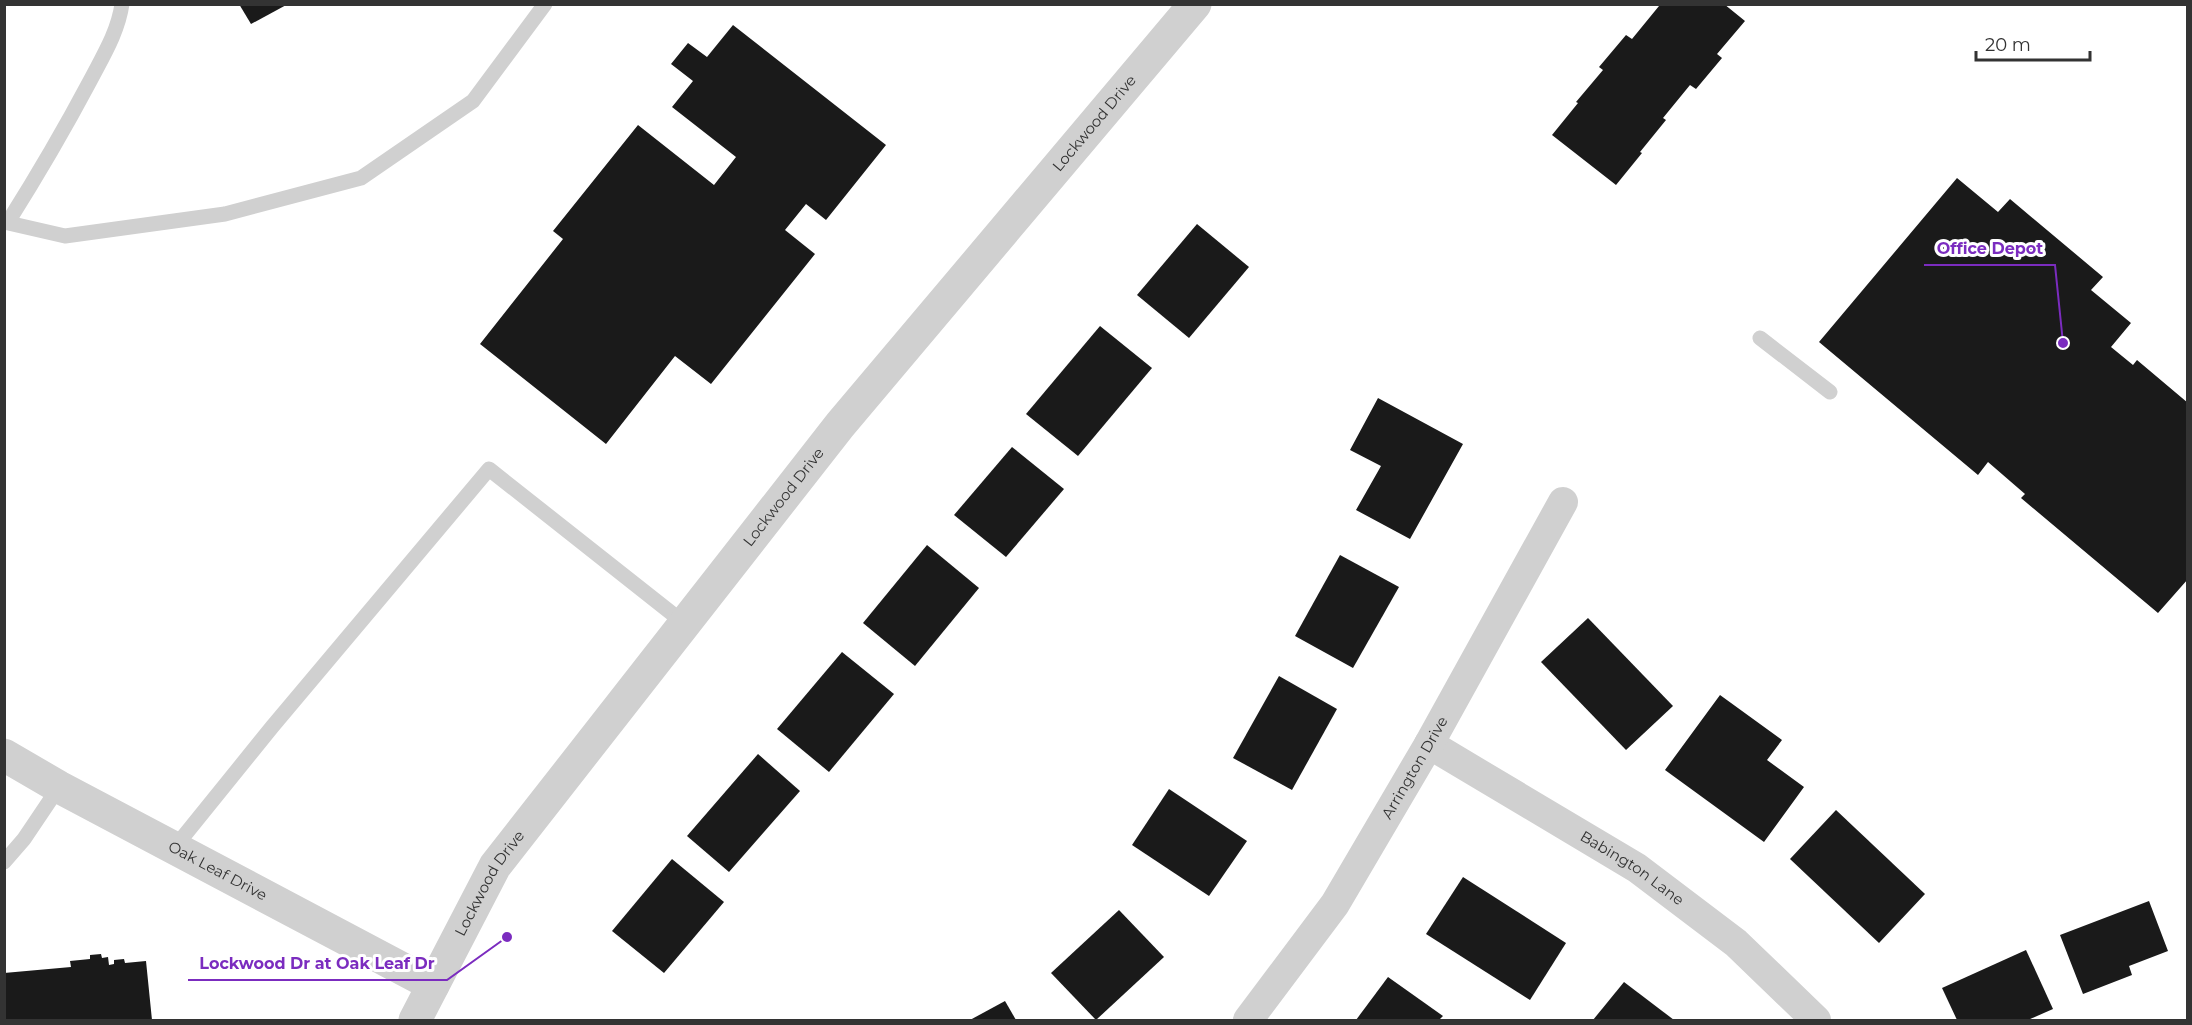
<svg xmlns="http://www.w3.org/2000/svg" width="2192" height="1025" font-family="Montserrat,sans-serif">
<rect width="100%" height="100%" fill="#fff"/>
<g fill="#1a1a1a">
<polygon points="239,4 288,4 251,24"/>
<polygon points="1658,4 1724,4 1745,21 1717,54 1722,58 1696,89 1690,85 1663,118 1666,120 1640,152 1642,153 1616,185 1552,135 1578,103 1576,102 1603,70 1599,67 1626,35 1632,39 1659,6"/>
<polygon points="733,25 886,145 826,220 806,204 785,230 815,254 711,384 675,356 606,444 480,344 563,239 553,231 638,125 714,185 736,157 672,107 693,81 671,64 688,43 707,57"/>
<polygon points="1957,178 1998,212 2010,199 2103,277 2091,290 2131,323 2111,347 2133,365 2137,360 2188,403 2188,579 2158,613 2021,498 2025,494 1988,462 1978,475 1819,342"/>
<polygon points="1197,224 1249,267 1189,338 1137,295"/>
<polygon points="1100,326 1152,368 1078,456 1026,414"/>
<polygon points="1378,398 1463,444 1410,539 1356,510 1381,466 1350,450"/>
<polygon points="1012,447 1064,489 1006,557 954,515"/>
<polygon points="927,545 979,588 915,666 863,623"/>
<polygon points="1340,555 1399,587 1353,668 1295,636"/>
<polygon points="1588,618 1673,706 1626,750 1541,662"/>
<polygon points="842,652 894,694 829,772 777,729"/>
<polygon points="1279,676 1337,709 1292,790 1233,758"/>
<polygon points="1720,695 1782,740 1767,760 1804,787 1764,842 1665,770"/>
<polygon points="758,754 800,791 729,872 687,836"/>
<polygon points="1169,789 1247,841 1209,896 1132,845"/>
<polygon points="1836,810 1925,894 1879,943 1790,859"/>
<polygon points="672,859 724,902 664,973 612,931"/>
<polygon points="1463,877 1566,943 1530,1000 1426,934"/>
<polygon points="2149,901 2168,951 2129,966 2132,975 2083,994 2060,935"/>
<polygon points="1119,910 1164,957 1096,1020 1051,973"/>
<polygon points="2026,950 2053,1009 2028,1020 1957,1020 1942,988"/>
<polygon points="101,954 102,958 108,957 109,965 114,964 114,960 124,959 125,963 146,961 152,1020 4,1020 4,973 71,967 70,961 90,959 90,955"/>
<polygon points="1388,977 1443,1016 1439,1020 1356,1020"/>
<polygon points="1624,982 1674,1020 1593,1020"/>
<polygon points="1005,1001 1016,1020 970,1020"/>
</g>
<g fill="none" stroke-linecap="round" stroke-linejoin="round">
<g stroke="#d0d0d0" stroke-width="15">
<polyline points="4,222 65,236 225,214 361,178 473,101 545,4"/>
<path d="M8 222C37 176 64 130 90 81 103 56 118 32 122 4"/>
<polyline points="1760,338 1830,392"/>
<polyline points="175,847 272,727 489,469 684,623"/>
<polyline points="4,862 24,839 59,787"/>
</g>
<g stroke="#d0d0d0" stroke-width="30">
<path id="s1" d="M1429 744 1637 868 1736 943 1816 1020"/>
<path id="s2" d="M1248 1020 1335 904 1429 744 1563 502"/>
</g>
<g stroke="#d0d0d0" stroke-width="33">
<path id="s3" d="M4 755 59 787 433 985"/>
<path id="s4" d="M415 1020 495 866 840 425 1195 4"/>
</g>
</g>
<g text-anchor="middle" stroke-width="6" stroke-linejoin="round" paint-order="stroke">
<g font-size="15" fill="#333" stroke="#fff">
<text dy="5" stroke="none"><textPath href="#s4" startOffset="1128">Lockwood Drive</textPath></text>
<text dy="5" stroke="none"><textPath href="#s4" startOffset="642">Lockwood Drive</textPath></text>
<text dy="5" stroke="none"><textPath href="#s2" startOffset="303">Arrington Drive</textPath></text>
<text dy="5" stroke="none"><textPath href="#s1" startOffset="238">Babington Lane</textPath></text>
<text dy="5" stroke="none"><textPath href="#s3" startOffset="243">Oak Leaf Drive</textPath></text>
<text dy="5" stroke="none"><textPath href="#s4" startOffset="156">Lockwood Drive</textPath></text>
</g>
</g>
<path fill="none" stroke="#7b2cbf" stroke-width="2" d="M2063 343L2055 265H1924M507 937L447 980H188"/>
<g fill="#7b2cbf" stroke="#fff" stroke-width="2">
<circle cx="2063" cy="343" r="6"/>
<circle cx="507" cy="937" r="6"/>
</g>
<g font-size="16" text-anchor="middle" font-weight="bold" fill="#7b2cbf" stroke="#fff" stroke-width="6" stroke-linejoin="round" paint-order="stroke">
<text x="1990" y="254">Office Depot</text>
<text x="317" y="969">Lockwood Dr at Oak Leaf Dr</text>
</g>
<rect width="2192" height="1025" fill="none" stroke="#333333" stroke-width="12"/>
<path d="M1976 51v9h114v-9" fill="none" stroke="#333333" stroke-width="3"/>
<text x="1985" y="51" font-size="18" fill="#333333" stroke="#ffffff" stroke-width="4.5" paint-order="stroke">20 m</text>
</svg>
